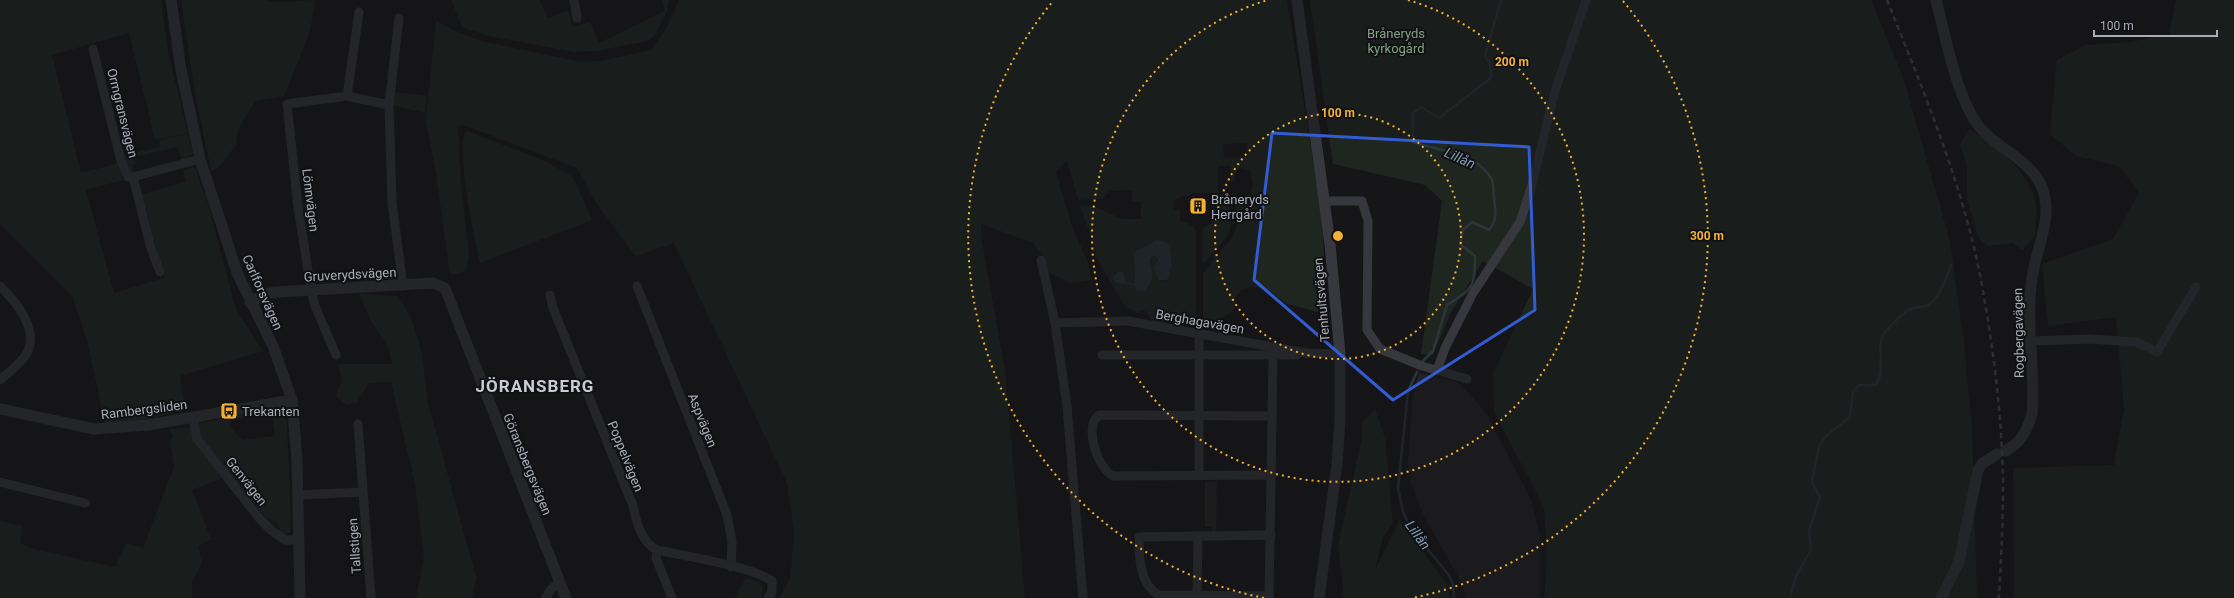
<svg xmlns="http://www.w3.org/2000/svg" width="2234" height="598" font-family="Roboto,sans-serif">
<rect width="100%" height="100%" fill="#161618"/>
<polygon fill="#222225" points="1419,373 1457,382 1476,401 1487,415 1531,500 1540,536 1540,598 1466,598 1461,582 1423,514 1410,480 1408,458 1413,392"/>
<g fill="#1e261f" fill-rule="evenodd">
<polygon points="0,0 161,0 168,52 188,133 155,140 129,33 52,55 81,173 119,163 123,180 86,190 114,293 164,278 142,194 186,182 183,170 192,167 196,169 203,193 205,193 236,310 263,351 180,376 185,410 148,419 105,424 87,339 72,296 0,224"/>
<path d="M181 0H265C282 5 298 0 315 0L311 25 303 50 284 96 255 101 238 130 236 145 219 167 211 171 194 87Z"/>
<polygon points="451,0 539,0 548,18 568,10 573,27 590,22 599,43 665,11 662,0 669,0 667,11 654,36 647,41 597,51 575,52 489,36 462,27"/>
<path d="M679 0H1287L1323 223 1325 314 1287 304 1271 292 1254 286 1242 290 1235 298 1234 309 1223 318 1217 320 1218 325 1216 331 1203 328V273L1232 238 1237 224 1236 205 1243 197 1250 194 1253 182 1250 170 1242 168 1236 170 1234 181 1231 182V166H1218V193H1192L1189 196H1182L1173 202 1174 210 1180 208V220L1193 226 1196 232V327L1151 320C1150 315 1146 309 1140 310L1138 314 1134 310 1126 308 1096 257 1092 239 1080 206 1092 205 1122 219H1141V202H1132V190L1110 191 1102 199 1078 200 1067 160 1056 172 1072 227 1087 260 1092 280 1070 283 1048 272 1042 255 1033 243 981 224 982 242 1005 370 1025 598H780L790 578 794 531 787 483 674 243 635 256 595 201 577 168 461 124 458 129 461 181 469 259 465 271 458 274H450L436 173 426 121 436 21 459 33 481 41 581 62 601 61 651 50 667 27ZM1247 143 1248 157 1224 158 1223 144ZM1157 240C1177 239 1173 272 1166 281L1158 279 1155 268 1158 258 1152 256 1150 263C1153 274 1154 280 1145 290L1137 291C1135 289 1133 256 1136 252 1141 245 1150 246 1157 240Z"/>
<polygon points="1310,0 1871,0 1903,77 1950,241 1964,344 1972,429 1977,598 1544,598 1547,561 1544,507 1494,412 1493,374 1533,289 1483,261 1450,314 1433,355 1421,354 1442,201 1425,185 1333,164"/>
<polygon points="2176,0 2234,0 2234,598 2014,598 2013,468 2114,465 2124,408 2116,317 2048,326 2042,264 2113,239 2139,193 2119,166 2076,156 2050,134 2057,60 2085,45 2130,42 2169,34"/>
<polygon points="393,92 427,96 425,113 392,105"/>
<path d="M1969 129C2000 149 2042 179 2036 221 2035 225 2036 232 2034 236 2032 241 2025 246 2022 250L2013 243 1988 246 1979 239 1967 199V167L1960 144Z"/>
<path d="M467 131 545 161 573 177 592 220 480 263C476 243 453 141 467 131Z"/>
<polygon points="187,134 193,154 182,160 177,147 135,157 136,164 132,165 134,173 128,171 125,155 160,147 159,140"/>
<polygon points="1217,199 1229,201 1231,228 1225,239 1204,263 1202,261 1203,228 1216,220"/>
<polygon points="359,294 398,296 411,318 421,349 428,403 476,577 472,598 416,598 424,557 415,484 391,382 369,383 356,403 347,405 336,397 342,379 338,364 392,364 389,349 371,321"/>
<polygon points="1375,409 1385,438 1393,523 1383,537 1375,570 1400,519 1446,583 1450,598 1342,598 1343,586 1338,545 1361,442 1362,422"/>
<polygon points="269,410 279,413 287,421 291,533 282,534 277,523 264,516 202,442 198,423 230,418 231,426 242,440 275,436 272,415 236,419 236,416"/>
<polygon points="190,427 199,448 222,478 192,490 211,539 198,546 202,563 192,583 192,598 0,598 0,521 22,526 20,543 29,548 115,567 126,543 143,548 174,467 170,441 173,435 169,430"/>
<polygon points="1205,481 1217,482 1216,533 1212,533 1212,527 1205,527"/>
<polygon points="746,578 758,582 762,586 762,598 734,598"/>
</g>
<path fill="#2c353c" d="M1157 240 1167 242C1174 252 1172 270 1167 280H1158L1154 268 1158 259 1154 256 1151 257 1150 262C1152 275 1156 276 1145 290L1137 292 1135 285 1115 283 1113 277 1119 271 1123 273 1126 282 1135 284 1134 256 1136 251Z"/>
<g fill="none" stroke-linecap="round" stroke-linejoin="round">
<g stroke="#2c353c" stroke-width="2.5">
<path d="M1422 362 1433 351 1447 305C1473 288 1475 288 1475 256L1460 244 1463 230 1472 222 1489 230C1497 221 1496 210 1494 198 1493 193 1494 185 1492 180 1479 153 1438 151 1413 142V113L1421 107 1439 118 1491 78 1490 65 1485 55 1501 0"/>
<polyline points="1417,372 1408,391 1398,488 1403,512 1411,529 1448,574 1453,584 1454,598"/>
<path d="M1790 598 1796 576 1811 550 1809 531 1820 497 1812 482 1819 446 1826 436 1850 417 1853 392 1859 385H1876C1887 368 1874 347 1885 332 1889 327 1905 311 1910 309 1918 306 1924 309 1931 303 1942 293 1946 278 1951 265"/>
</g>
<g stroke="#37383d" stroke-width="9">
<polyline points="574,0 577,18"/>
<polyline points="93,49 121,161 128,177 133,177 151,248 160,272"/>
<polyline points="347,96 359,12"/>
<polyline points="389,105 399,18"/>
<polyline points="133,177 200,159"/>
<polyline points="1325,201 1362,201 1368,221 1367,330 1380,349 1422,366 1467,379"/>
<polyline points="1041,260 1055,323 1067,406 1083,598"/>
<path d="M0 286C15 301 38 328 28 351 23 362 9 372 0 380"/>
<polyline points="637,286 727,515 732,542 731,567"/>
<path d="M550 295 553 308 633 506C637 523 641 542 657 550 685 556 750 566 772 581V592L768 598"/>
<polyline points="1055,323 1128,321 1306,353 1340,354"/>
<polyline points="2031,341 2089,339 2137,342 2157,352 2196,287"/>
<polyline points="336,355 315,306 311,290 298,207 287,104 347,96 389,105 392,202 403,286"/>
<polyline points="1102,355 1297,355"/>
<polyline points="1437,370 1445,348 1473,293 1520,222 1532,185 1554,94 1586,0"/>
<path d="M1271 416 1099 415C1083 426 1098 469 1113 476L1272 475"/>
<polyline points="193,418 197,439 202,445 259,518 271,530 285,540 299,540"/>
<polyline points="358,424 371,598"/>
<polyline points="1199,475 1199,335"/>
<polyline points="0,482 85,503"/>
<polyline points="298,495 363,492"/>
<polyline points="657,550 656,558 672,598"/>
<path d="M1269 596 1158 595C1139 582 1139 558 1139 537L1271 535"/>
<polyline points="546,598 551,589 560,582"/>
<polyline points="1197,598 1198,536"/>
<polyline points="1269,598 1273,356"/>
</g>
<g stroke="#37383d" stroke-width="11">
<polyline points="171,0 181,70 200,159 238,275 273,346 292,400 297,460 300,598"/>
<polyline points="1297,0 1330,244 1340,354 1340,420 1337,464 1319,598"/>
<path d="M1936 0C1946 38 1957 102 1982 130 1999 149 2028 160 2040 183 2056 214 2036 247 2032 278 2025 322 2036 369 2032 414 2027 431 2021 443 2005 451"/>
<polyline points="250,303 262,295 276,292 433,283 445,288 566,598"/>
<polyline points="0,409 94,429 148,425 292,400"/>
<polyline points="1941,598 1959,562 1978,470 1983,463 1997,454"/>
</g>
<path stroke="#4a4c52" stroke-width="2.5" stroke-dasharray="5 4" stroke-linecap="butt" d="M1887 0C1923 90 1961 180 1980 275 1993 343 2002 414 2003 484 2003 522 2001 560 1999 598"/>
</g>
<path d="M0 0H2234V598H0ZM1272 133 1529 147 1535 310 1393 400 1254 280Z" fill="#161618" fill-opacity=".55" fill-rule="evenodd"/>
<path fill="none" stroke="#325cd3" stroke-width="3" stroke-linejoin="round" d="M1272 133 1529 147 1535 310 1393 400 1254 280Z"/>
<g fill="none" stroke="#f2b134" stroke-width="2" stroke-dasharray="2 4">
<circle cx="1338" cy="236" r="123"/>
<path d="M1408 0A246 246 0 1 1 1268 0"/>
<path d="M1264 598A369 369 0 0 1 1053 1M1623 1A369 369 0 0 1 1412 598"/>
</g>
<defs>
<g id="building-square" transform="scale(0.9)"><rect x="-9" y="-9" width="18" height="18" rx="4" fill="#f2b134" stroke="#111113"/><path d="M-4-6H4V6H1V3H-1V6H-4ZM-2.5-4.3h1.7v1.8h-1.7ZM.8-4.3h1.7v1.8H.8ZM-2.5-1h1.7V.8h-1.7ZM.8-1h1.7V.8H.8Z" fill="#111"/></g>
<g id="bus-square" transform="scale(0.9)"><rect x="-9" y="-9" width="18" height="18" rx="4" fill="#f2b134" stroke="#111113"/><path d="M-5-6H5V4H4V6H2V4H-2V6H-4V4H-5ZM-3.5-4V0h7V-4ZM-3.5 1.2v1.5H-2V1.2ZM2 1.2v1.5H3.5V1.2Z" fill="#111"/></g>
</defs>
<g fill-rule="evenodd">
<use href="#building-square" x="1198" y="206"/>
<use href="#bus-square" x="229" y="411"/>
</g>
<g text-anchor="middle" stroke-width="4" stroke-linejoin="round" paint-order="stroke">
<g font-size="13" fill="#7fa381" stroke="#111113">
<text x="1396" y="38">Bråneryds<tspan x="1396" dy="15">kyrkogård</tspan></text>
</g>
<g font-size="13" fill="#a8adb8" stroke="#111113">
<text transform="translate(123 113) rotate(76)" y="5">Ormgransvägen</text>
<text transform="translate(311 200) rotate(83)" y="5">Lönnvägen</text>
<text transform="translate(350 274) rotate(-3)" y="5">Gruverydsvägen</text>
<text transform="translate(263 292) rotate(66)" y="5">Carlforsvägen</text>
<text transform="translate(1321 300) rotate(-95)" y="5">Tenhultsvägen</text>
<text transform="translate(1200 321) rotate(10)" y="5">Berghagavägen</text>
<text transform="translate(2018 333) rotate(-91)" y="5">Rogbergavägen</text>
<text transform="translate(144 409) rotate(-7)" y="5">Rambergsliden</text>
<text transform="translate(703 420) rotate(68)" y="5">Aspvägen</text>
<text transform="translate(626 456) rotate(68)" y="5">Poppelvägen</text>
<text transform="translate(528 464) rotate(68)" y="5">Göransbergsvägen</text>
<text transform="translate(247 481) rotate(52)" y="5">Genvägen</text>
<text transform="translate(354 546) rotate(-94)" y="5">Tallstigen</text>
</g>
<g font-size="13" fill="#a8adb8" stroke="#111113" text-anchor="start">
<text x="1211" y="204">Bråneryds<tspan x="1211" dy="15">Herrgård</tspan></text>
<text x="242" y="416">Trekanten</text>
</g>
<g font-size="14" font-style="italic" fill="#7f9bb3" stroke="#111113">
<text transform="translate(1460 158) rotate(24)" y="5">Lillån</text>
<text transform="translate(1418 535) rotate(54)" y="5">Lillån</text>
</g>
<g font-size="17" font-weight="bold" letter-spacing="1" fill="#c9ccd4" stroke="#111113">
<text x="535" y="392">JÖRANSBERG</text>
</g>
</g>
<circle cx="1338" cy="236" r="6" fill="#f2b134" stroke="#111113" stroke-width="2"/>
<g font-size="12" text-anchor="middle" font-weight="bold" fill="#f2b134" stroke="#111113" stroke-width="4" stroke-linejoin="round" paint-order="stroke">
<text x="1512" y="66">200 m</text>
<text x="1338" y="117">100 m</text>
<text x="1707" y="240">300 m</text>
</g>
<path d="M2094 30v6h123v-6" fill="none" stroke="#a8adb8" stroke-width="2"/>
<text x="2100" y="30" font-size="12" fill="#a8adb8" stroke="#111113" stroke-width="3" paint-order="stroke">100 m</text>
</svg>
